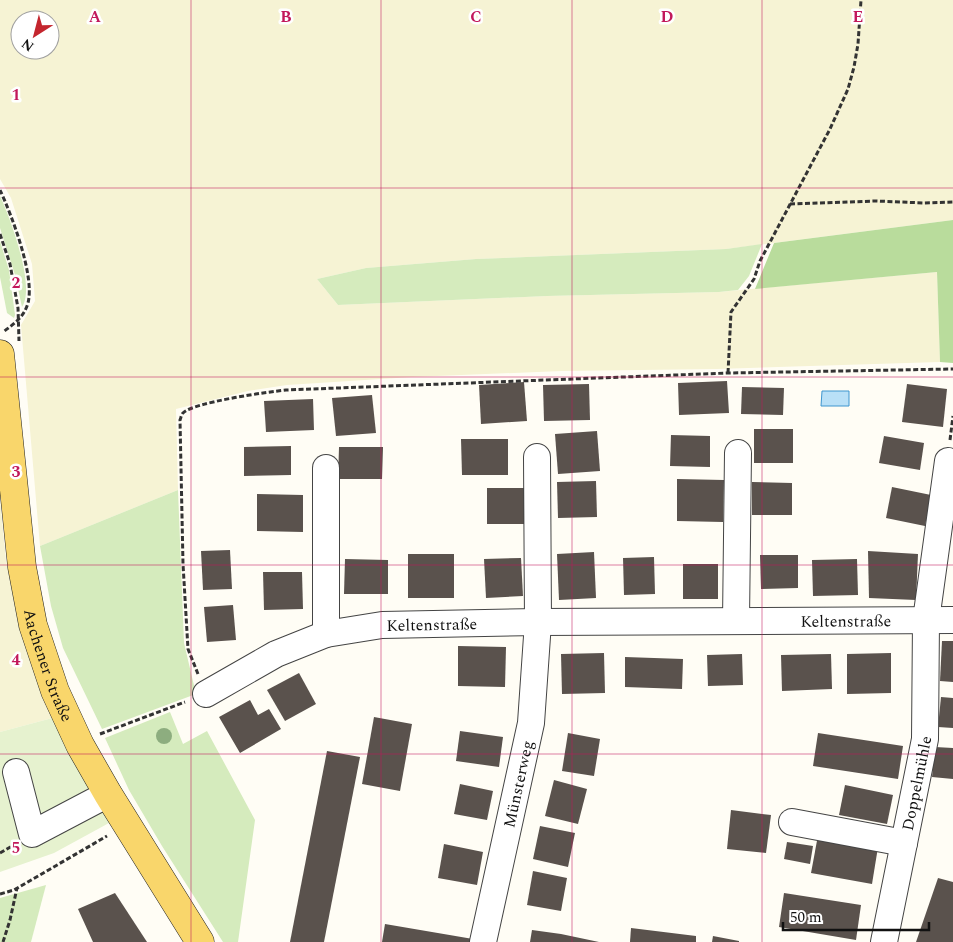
<svg xmlns="http://www.w3.org/2000/svg" width="953" height="942" font-family="Spectral,serif">
<rect width="100%" height="100%" fill="#fffdf5"/>
<g fill="#f6f3d4" fill-rule="evenodd">
<path d="M0 0H953V220L726 249 476 259 366 268 317 279 338 305 547 296 719 292 937 272 940 362 717 369 562 371 412 377 287 385 248 391 176 409 178 490 40 546 21 325 35 301 32 264 11 198 0 179ZM20 20H50V50H20Z"/>
<polygon points="0,500 6,560 30,659 56,717 0,732"/>
</g>
<g fill="#d5ebbd">
<path d="M0 196C10 217 36 287 22 307L15 275 0 228Z"/>
<polygon points="0,241 9,270 15,315 14,318 7,313 0,277"/>
<polygon points="762,244 749,276 738,290 719,292 547,296 338,305 317,279 366,268 476,259 726,249"/>
<polygon points="178,490 184,643 196,694 102,729 63,648 51,606 40,546"/>
<polygon points="170,712 183,744 207,731 255,820 238,942 223,942 162,846 129,790 105,738"/>
<polygon points="46,885 31,942 0,942 0,898"/>
</g>
<polygon fill="#b9dc9c" points="953,220 953,363 940,362 937,272 755,289 774,243"/>
<polygon fill="#e6f2cf" points="56,717 109,823 54,853 0,872 0,732"/>
<polygon fill="#b9e0f7" stroke="#3f96cf" points="822,391 849,391 849,406 821,406"/>
<g fill="#5a524d">
<polygon points="727,381 729,413 679,415 678,383"/>
<polygon points="524,382 527,421 481,424 479,385"/>
<polygon points="589,384 590,420 544,421 543,385"/>
<polygon points="907,384 947,389 943,427 902,422"/>
<polygon points="742,387 784,388 783,415 741,414"/>
<polygon points="372,395 376,433 336,436 332,398"/>
<polygon points="313,399 314,430 266,432 264,401"/>
<rect x="754" y="429" width="39" height="34"/>
<polygon points="597,431 600,471 558,474 555,434"/>
<polygon points="671,435 710,436 710,467 670,466"/>
<polygon points="884,436 924,443 920,470 879,463"/>
<polygon points="461,439 508,439 508,475 462,475"/>
<polygon points="291,446 291,475 244,476 244,447"/>
<polygon points="339,447 383,447 382,479 338,479"/>
<polygon points="677,479 724,480 723,522 677,521"/>
<polygon points="596,481 597,517 558,518 557,482"/>
<polygon points="752,482 792,483 792,515 752,515"/>
<polygon points="892,487 931,495 925,526 886,518"/>
<rect x="487" y="488" width="39" height="36"/>
<polygon points="257,494 303,495 303,532 257,531"/>
<polygon points="230,550 232,589 203,590 201,551"/>
<polygon points="868,551 918,554 916,600 869,598"/>
<polygon points="594,552 596,598 559,600 557,554"/>
<rect x="408" y="554" width="46" height="44"/>
<polygon points="760,555 798,555 798,588 761,589"/>
<polygon points="654,557 655,594 624,595 623,558"/>
<polygon points="521,558 523,596 486,598 484,559"/>
<polygon points="345,559 388,560 388,594 344,594"/>
<polygon points="857,559 858,595 813,596 812,560"/>
<rect x="683" y="564" width="35" height="35"/>
<polygon points="263,572 302,572 303,609 264,610"/>
<polygon points="233,605 236,640 207,642 204,607"/>
<polygon points="942,641 953,641 953,682 940,681"/>
<polygon points="458,646 506,647 505,687 458,686"/>
<polygon points="604,653 605,693 562,694 561,654"/>
<polygon points="891,653 891,693 847,694 847,654"/>
<polygon points="742,654 743,685 708,686 707,655"/>
<polygon points="831,654 832,689 782,691 781,655"/>
<polygon points="625,657 683,659 682,689 625,687"/>
<polygon points="299,673 316,704 285,721 267,690"/>
<polygon points="941,697 953,698 953,728 938,727"/>
<polygon points="250,700 258,715 269,709 281,729 240,753 219,717"/>
<polygon points="374,717 412,724 400,791 362,784"/>
<polygon points="460,731 503,737 499,767 456,761"/>
<polygon points="568,733 600,739 594,776 562,771"/>
<polygon points="818,733 903,746 898,779 813,766"/>
<polygon points="935,747 953,748 953,779 932,777"/>
<polygon points="327,751 360,757 324,942 290,942"/>
<polygon points="554,780 587,789 578,824 545,816"/>
<polygon points="460,784 493,791 487,820 454,814"/>
<polygon points="845,785 893,795 887,824 839,815"/>
<polygon points="731,810 771,815 766,853 727,849"/>
<polygon points="540,826 575,833 568,867 533,859"/>
<polygon points="819,830 879,841 872,884 811,873"/>
<polygon points="787,842 813,846 810,864 784,859"/>
<polygon points="444,844 483,852 477,885 438,878"/>
<polygon points="533,871 567,878 561,911 527,905"/>
<polygon points="938,878 953,882 953,942 916,942"/>
<polygon points="115,893 147,942 93,942 78,909"/>
<polygon points="784,893 861,905 856,940 779,927"/>
<polygon points="385,924 473,939 473,942 382,942"/>
<polygon points="631,928 696,936 696,942 630,942"/>
<polygon points="532,930 561,934 599,942 530,942"/>
<polygon points="713,936 739,941 739,942 712,942"/>
</g>
<g fill="none" stroke-linecap="round" stroke-linejoin="round">
<g stroke="#444" stroke-width="28">
<g id="minor">
<polyline points="736,621 738,453"/>
<polyline points="326,634 326,468"/>
<path id="s1" d="M206 694 276 654 326 634 382 625 538 622 953 620"/>
<polyline points="16,772 32,834 108,794"/>
<polyline points="792,822 904,843"/>
<path id="s2" d="M483 942 531 723 538 622 537 457"/>
<path id="s3" d="M884 942 925 739 926 620 948 461"/>
</g>
</g>
<g stroke="#222" stroke-width="29">
<g id="major">
<path id="s4" d="M0 354 22 567 33 625 55 691 80 745 108 794 200 942"/>
</g>
</g>
<g stroke="#333" stroke-width="3" stroke-dasharray="5 2.5" stroke-linecap="butt">
<path d="M0 190C12 216 35 276 28 303 24 317 14 324 3 332"/>
<polyline points="790,204 876,201 924,203 953,202"/>
<polyline points="0,234 10,264 18,308 19,341"/>
<polyline points="728,373 731,312 754,279 760,261 830,129 848,89 854,67 858,44 861,0"/>
<polyline points="950,440 953,416"/>
<path d="M198 674 188 649 183 564 180 420C181 418 181 415 183 413 194 402 268 392 286 390L728 373 953 369"/>
<polyline points="100,734 185,702"/>
<polyline points="0,853 14,845"/>
<polyline points="0,894 14,890 107,836"/>
<polyline points="3,942 10,920 17,888"/>
</g>
<use href="#minor" stroke="#fff" stroke-width="26"/>
<use href="#major" stroke="#f9d66b" stroke-width="28"/>
</g>
<circle fill="#8dad7f" cx="164" cy="736" r="8"/>
<path fill="none" stroke="#c2185b" stroke-width="1" stroke-opacity="0.55" d="M191 0V942M381 0V942M572 0V942M762 0V942M0 188H953M0 377H953M0 565H953M0 754H953"/>
<g text-anchor="middle" stroke-width="5" stroke-linejoin="round" paint-order="stroke">
<g font-size="16" fill="#111" stroke="#fff">
<text dy="6" stroke="none"><textPath href="#s1" startOffset="655">Keltenstraße</textPath></text>
<text dy="6" stroke="none"><textPath href="#s1" startOffset="241">Keltenstraße</textPath></text>
<text dy="6" stroke="none"><textPath href="#s4" startOffset="316">Aachener Straße</textPath></text>
<text dy="6" stroke="none"><textPath href="#s3" startOffset="162">Doppelmühle</textPath></text>
<text dy="6" stroke="none"><textPath href="#s2" startOffset="162">Münsterweg</textPath></text>
</g>
</g>
<g font-size="16" text-anchor="middle" font-weight="bold" fill="#c2185b" stroke="#fff" stroke-width="5" stroke-linejoin="round" paint-order="stroke">
<text x="95" y="22">A</text>
<text x="286" y="22">B</text>
<text x="476" y="22">C</text>
<text x="667" y="22">D</text>
<text x="858" y="22">E</text>
<text x="16" y="100">1</text>
<text x="16" y="288">2</text>
<text x="16" y="477">3</text>
<text x="16" y="665">4</text>
<text x="16" y="853">5</text>
</g>
<g transform="translate(35 35) rotate(216)"><circle r="24" fill="#ffffff" stroke="#a0a0a0"/>
<path d="M0-4L9 19L0 12L-9 19Z" fill="#c4262e"/>
<text y="-8" font-size="14" font-weight="bold" text-anchor="middle" fill="#111111">N</text>
</g>
<path d="M783 922v8h146v-8" fill="none" stroke="#111111" stroke-width="2.5"/>
<text x="790" y="922" font-size="15" fill="#111111" stroke="#ffffff" stroke-width="4" paint-order="stroke">50 m</text>
</svg>
